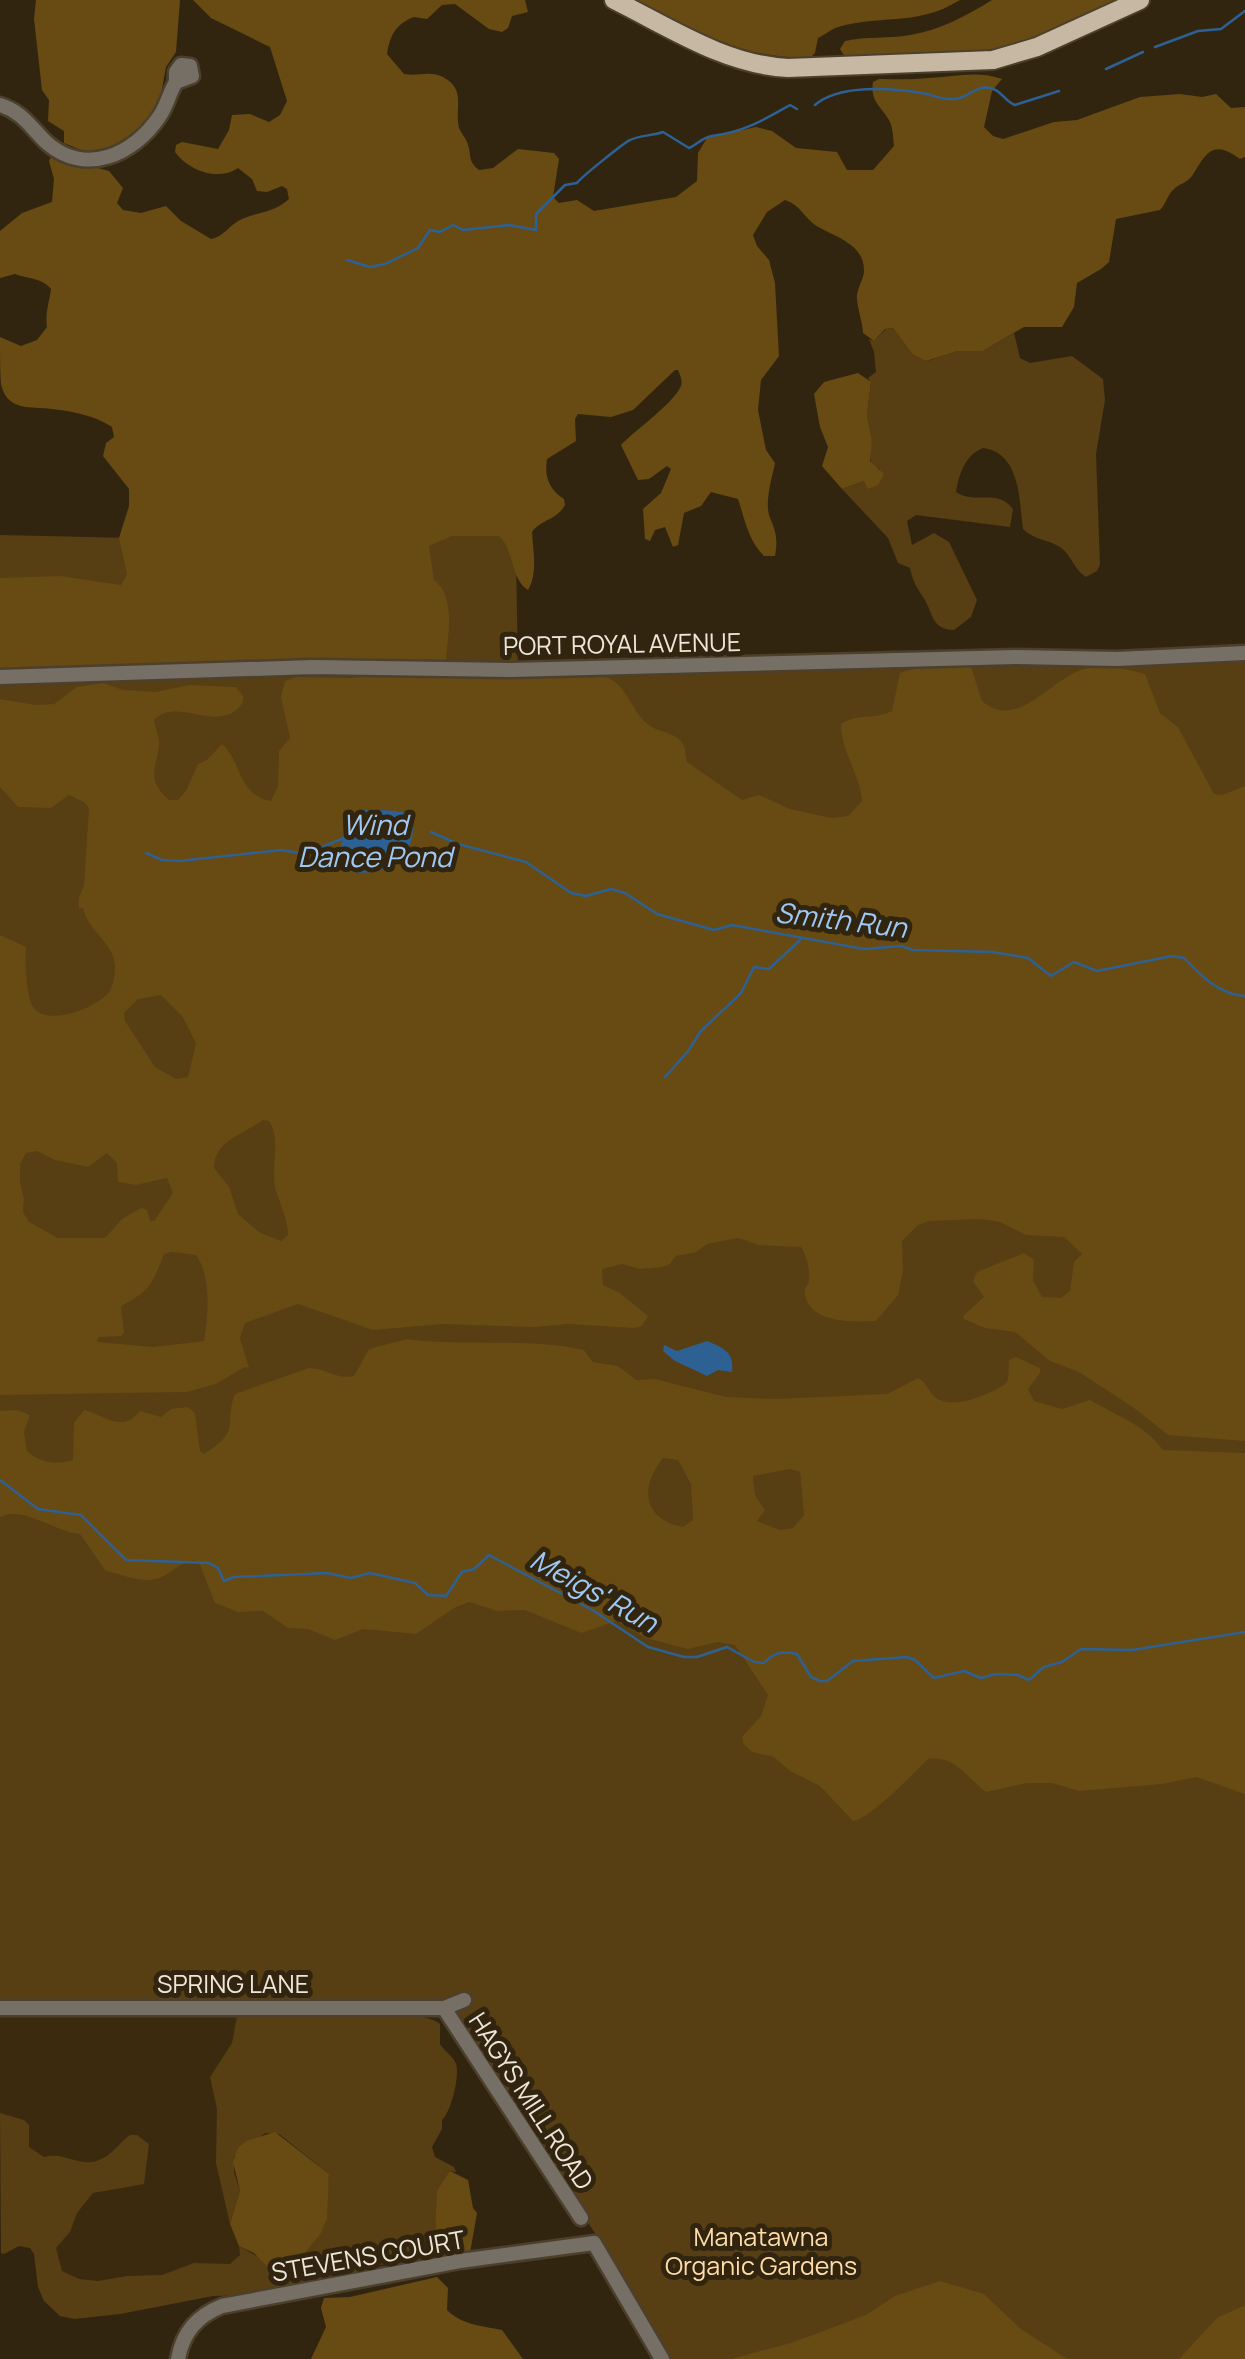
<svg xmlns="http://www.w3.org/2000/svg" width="1245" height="2359" font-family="Manrope,sans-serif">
<rect width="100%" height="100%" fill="#322510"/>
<polygon fill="#3b2a0e" points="255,2011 282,2268 59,2284 0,2123 0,2014"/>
<g fill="#573e13">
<polygon points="511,262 518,673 1245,657 1245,2306 1179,2359 672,2359 602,2244 445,2003 0,2004 0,535 131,538"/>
<path d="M893 328 912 354 927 361 958 351H983L1014 333 1020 358 1030 363 1072 356 1103 379 1105 400 1096 454 1100 564 1097 571 1086 577C1073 569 1072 555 1060 547 1047 539 1034 540 1023 529 1019 501 1021 453 983 448 965 455 959 474 956 492 976 505 997 488 1013 509L1010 527 916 515 907 521 912 545 934 533 949 542 977 600 971 617 954 630C930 629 934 613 923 597 916 586 913 582 910 568L898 563 888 538 842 489 864 481 868 484 880 469 872 466 869 453 872 439 867 415 871 383 868 378 876 372 874 352 869 339 874 341 886 329Z"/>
<path d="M349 2012C372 2014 425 2011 440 2024V2044C444 2051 454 2057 456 2064 460 2075 451 2113 442 2120V2129L432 2147 435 2157 454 2167 456 2172 450 2171 435 2226V2233L456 2253 368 2267 346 2275 251 2295 213 2296 120 2314 74 2319 60 2316 44 2301 38 2287 34 2254 30 2248 19 2246 4 2254 1 2253 0 2113 24 2120 29 2125V2147L44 2157C64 2151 80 2168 99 2160 111 2156 120 2142 130 2135H137L149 2144 144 2184 93 2193 77 2213 70 2232 56 2248 62 2271 79 2279 98 2281 127 2276 162 2275 194 2263 230 2264 240 2255 239 2246 258 2257 293 2268 325 2224 329 2174 279 2134 265 2133 234 2157V2173L240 2190 230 2224 216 2163 217 2109 210 2077 232 2043 237 2016Z"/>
</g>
<g fill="#684a13" fill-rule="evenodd">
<polygon points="36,0 180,0 176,52 166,67 158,110 128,138 114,146 86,152 64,143 64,131 48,121 49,100 42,90 34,19"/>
<path d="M193 0H525L528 12 512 16 508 28 502 32 489 29 455 4 442 5 427 19 414 17C396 24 390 35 387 54L404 74C416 77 430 70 443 77 467 90 454 108 459 128 461 133 465 137 467 142 472 154 467 161 479 170L493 168 518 149 554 153 559 159 553 197 559 203 577 200 594 211 676 197 697 181 698 153 707 138 756 127 772 131 796 148 837 152 847 170H873L894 146C893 137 893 127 889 120 880 105 870 101 873 82L879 79C895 79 912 80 928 78 953 77 978 70 1002 79L992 91 984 127 993 136 1003 139 1054 122 1077 120 1140 97 1180 94 1202 97 1216 94 1231 108 1245 107V157L1240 159C1212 138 1206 154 1192 176 1187 183 1178 184 1173 190 1167 196 1166 204 1160 210L1116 219 1109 262 1101 269 1077 283 1074 307 1062 327H1024L983 351H958L926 361 912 354 893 328 885 329 874 341 863 333C863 323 856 305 857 295 858 287 863 280 864 272 865 243 834 237 815 225 804 217 799 204 785 200L767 212 753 235 757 246 769 260 775 283 779 356 761 380 758 410 766 450 775 463C772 478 764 503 770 518 776 532 778 539 775 556H764C748 540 745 520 738 499L711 492 701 506 684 513 678 545 673 547 665 527 655 530 650 541 645 539 643 509 661 493 671 469 667 466 649 479 638 480 621 445C634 431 674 403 681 386 683 381 680 375 678 370H675L633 410 611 417 578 414 575 419 576 441 547 459C544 476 549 490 564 499L565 505C557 520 540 520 532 532 533 551 538 574 528 590 510 578 515 551 499 536H452L429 546 434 580C456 596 448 635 446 659L441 662 0 671V578L60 576 121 585 127 574 119 538 129 506V489L103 456 106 443 114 437 112 427C96 416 72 411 52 409 31 406 7 412 1 384 0 370 0 352 0 337L21 346 37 340 47 327C45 314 49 303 51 289 43 278 28 279 15 274L0 278V231L22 213 52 202 54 179 49 161 52 155 109 171 123 188 117 203 123 210 141 213 166 206 181 221 211 239C224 236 227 228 238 221 256 211 271 215 289 199L287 189 282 186 267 192 257 191 252 179 238 168C218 182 188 170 175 152L176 145 182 142 218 149 229 130 232 115 250 114 269 122 280 115 287 101 270 47 211 18Z"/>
<path d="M630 0H960C916 27 884 14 838 27 831 29 825 35 818 38L815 53 811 57C740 61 694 27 630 0Z"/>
<path d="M992 0H1119L1039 38 1001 49 851 58 843 54 840 49 845 41C867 36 888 39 910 35 940 30 966 16 992 0Z"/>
<polygon points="858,373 871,382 867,415 872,439 870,461 884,474 878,485 868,489 864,481 842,489 822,466 828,447 820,427 814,394 824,382"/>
<path d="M970 664 982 701C1017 732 1051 678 1084 669 1101 664 1128 669 1145 674L1160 713 1178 727 1214 794 1222 795 1245 786V1441L1168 1435 1134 1408 1079 1372 1050 1361 1015 1332 985 1328 964 1319 963 1316 984 1297 973 1281 977 1272 1024 1253 1034 1260 1033 1280 1042 1297 1061 1298 1070 1291 1074 1262 1082 1254 1064 1237 1026 1235 1000 1222 981 1219 929 1221 918 1225 902 1241 903 1272 898 1295 876 1321C855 1322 809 1324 805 1294 804 1284 809 1288 809 1278 810 1268 806 1255 801 1247L759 1245 738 1238 707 1244 696 1252 676 1256 669 1265 662 1267 640 1269 622 1264 602 1269 603 1285 620 1293 648 1316 642 1326 634 1328 568 1324 534 1327 443 1324 373 1330 298 1304 245 1323 240 1338 249 1368 245 1367 216 1384 187 1392 0 1395V935L26 947C25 960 26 998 34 1008 48 1027 99 1007 110 991 113 985 115 975 115 968 116 944 88 932 83 908H79V898L84 885 89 808 84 802 69 795 51 808 18 807 0 787V699L36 705 54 704 77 687 103 683 123 690 156 692 189 685 236 687 243 696V702C221 737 176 695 154 720 155 728 160 737 159 745 156 771 146 779 169 800H178L186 791 198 764 207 760 222 744C242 761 237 795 271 801L278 786 279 751 290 738 281 697 285 681 296 677 354 678 384 673 496 678 606 677C629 686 630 711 649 725 659 733 678 732 684 746 686 750 685 756 687 762L742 800 759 795 790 809 831 818 848 816 862 801C860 774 841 752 841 724 856 713 875 720 892 711L900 673C922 664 946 665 970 664ZM373 809 404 812 352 872 340 868 337 862 356 812ZM161 995 182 1016 196 1043 188 1077 176 1079 155 1067 125 1021 124 1013 138 999ZM263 1120 269 1121C281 1139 271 1165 275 1187 279 1203 288 1218 288 1235L281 1241 259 1232 238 1214 229 1187 214 1168C214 1140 245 1134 263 1120ZM37 1151 55 1160 88 1167 107 1153 117 1163 118 1182 136 1185 167 1178 173 1193 154 1221H150L147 1210 141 1208 122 1219 105 1238H58L29 1222 23 1212 24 1199 20 1183V1164L26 1153ZM172 1252 196 1255C212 1278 208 1315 204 1341L153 1347 97 1342 98 1337 121 1336 124 1333 121 1306C151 1291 153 1282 164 1254Z"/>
<path d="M407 1339C465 1347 527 1337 584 1350L593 1362 618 1366 636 1380 655 1379 726 1397 776 1399 887 1394 918 1378C927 1383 927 1389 934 1396 950 1412 989 1394 1004 1385L1008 1380 1009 1360 1016 1357 1040 1368V1373L1028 1389 1034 1401 1062 1409 1090 1400C1117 1416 1144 1424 1163 1450L1245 1453V1794L1196 1777 1162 1784 1079 1791 1052 1783H1027L986 1792C966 1777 955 1755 928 1759 914 1773 870 1819 853 1821L820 1786 790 1771 774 1757 752 1752 743 1743 742 1737 761 1716 768 1695 735 1645 718 1642 688 1649 646 1638 617 1621 581 1633 525 1610 497 1611 469 1602 454 1608 416 1634 363 1629 335 1640 308 1629 288 1628 263 1611 238 1612 215 1603 200 1565 194 1560C177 1564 170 1575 156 1579 142 1583 118 1574 105 1570L80 1534C55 1532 23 1505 0 1517V1411L17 1410 30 1415 24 1432 27 1451C40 1463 56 1465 73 1460L74 1423 84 1410C105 1415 122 1434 140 1411L161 1417 171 1409 188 1407 195 1413 200 1451 204 1454C243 1430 223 1424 235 1394L309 1368C326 1368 337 1380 354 1376L369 1349ZM663 1458 678 1460 691 1484 693 1520 683 1527C642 1519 640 1487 663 1458ZM790 1469 800 1472 804 1515 793 1528 780 1530 757 1521 765 1510 755 1495 753 1476Z"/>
<polygon points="275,2132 329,2174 327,2219 321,2233 293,2268 286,2275 276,2276 254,2253 239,2246 230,2224 240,2190 233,2162 238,2148 246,2141"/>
<polygon points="450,2171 468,2180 473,2208 477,2213 470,2253 463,2255 435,2233 437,2191"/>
<path d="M437 2277 448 2288 447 2310C462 2325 482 2326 502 2330L523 2359H311L326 2327 321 2308 324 2298 350 2297Z"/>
<polygon points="940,2281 984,2294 1021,2329 1067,2359 731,2359 794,2342 866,2315 895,2296"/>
<polygon points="1245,2305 1245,2359 1179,2359 1217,2318"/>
</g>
<g fill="#2d6194">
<path d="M373 809 404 812 413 821C416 863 377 881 340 869L337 862C346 836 337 812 373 809Z"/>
<path d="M707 1341C721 1347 735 1351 732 1372L718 1370 707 1376 675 1361 663 1351 664 1345 677 1351Z"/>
</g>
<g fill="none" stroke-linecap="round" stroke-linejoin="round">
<g stroke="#2d6194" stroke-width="2.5">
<polyline points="1155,47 1198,31 1221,29 1245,11"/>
<polyline points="1106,69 1143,52"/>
<path d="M815 105C839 84 892 88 922 93 933 95 943 100 953 99 968 99 975 85 990 88 1002 90 1004 101 1015 105L1059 91"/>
<path d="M347 260 370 267 385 264 418 248 430 230 440 232 453 225 463 230 509 225 536 230V214L565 185 577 183C580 178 625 142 630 140 640 135 652 136 663 132L689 148C696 145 703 137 712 136 744 132 762 121 790 105L797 109"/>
<path d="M431 832 458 844 526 862 571 893 586 896 611 889 625 893 657 914 714 930 732 925 864 949 901 946 913 950 992 952 1028 958 1051 976 1074 962 1097 971 1172 956 1184 958C1200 975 1220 995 1245 996"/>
<polyline points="146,853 162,860 179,861 282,850 305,854 344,838"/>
<polyline points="665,1077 689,1050 700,1032 741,993 754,967 769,969 800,940"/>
<path d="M0 1480 38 1509 81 1515 126 1560 209 1563 218 1568 224 1581 234 1577 327 1573 351 1578 370 1573 415 1583 428 1595 446 1596 462 1572 474 1569 489 1555 594 1611 648 1647 684 1657H697L727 1647 754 1662 764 1663C774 1652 783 1651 797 1654L811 1677 820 1681H827L853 1661 907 1657 915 1660 934 1678 964 1671 981 1678 996 1674 1018 1675 1029 1680 1044 1667 1062 1662 1081 1649 1132 1650 1245 1632"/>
</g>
<g stroke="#4c402c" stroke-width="19">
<g id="minor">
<polygon points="181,65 190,66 192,76 176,82 176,72"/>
<path d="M0 105C23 112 31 128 47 143 86 177 134 154 159 117 167 106 169 93 176 82"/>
<polyline points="0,677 313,667 511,670 1016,657 1117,659 1245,653"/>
<polyline points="0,2008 444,2008 464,2000"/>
<polyline points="444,2008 581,2218"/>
<path d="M178 2359C183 2332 197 2316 222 2306L460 2261 594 2243 662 2359"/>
</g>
</g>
<g stroke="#4c402c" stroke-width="22">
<path id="major" d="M614 0C669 27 725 65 788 68L993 60 1037 47 1140 0"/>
</g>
<use href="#minor" stroke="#766f65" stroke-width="14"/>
<use href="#major" stroke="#c6b8a3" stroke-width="18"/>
</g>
<g text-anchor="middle" stroke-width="10" stroke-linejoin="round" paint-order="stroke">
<g font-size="25" fill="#efe6d9" stroke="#322510">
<text transform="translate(622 644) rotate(-1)" y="9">PORT ROYAL AVENUE</text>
<text x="233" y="1993">SPRING LANE</text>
<text transform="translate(531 2101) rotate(57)" y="9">HAGYS MILL ROAD</text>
<text transform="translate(368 2256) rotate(-10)" y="9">STEVENS COURT</text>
</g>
<g font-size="25" fill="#ffdca8" stroke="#322510">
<text x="761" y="2246">Manatawna<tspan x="761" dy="29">Organic Gardens</tspan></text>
</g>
<g font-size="28" font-style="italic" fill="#9ec9f6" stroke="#322510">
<text x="375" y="835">Wind<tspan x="375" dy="32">Dance Pond</tspan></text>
<text transform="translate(841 920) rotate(7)" y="10">Smith Run</text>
<text transform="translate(594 1591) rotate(29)" y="10">Meigs' Run</text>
</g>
</g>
</svg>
